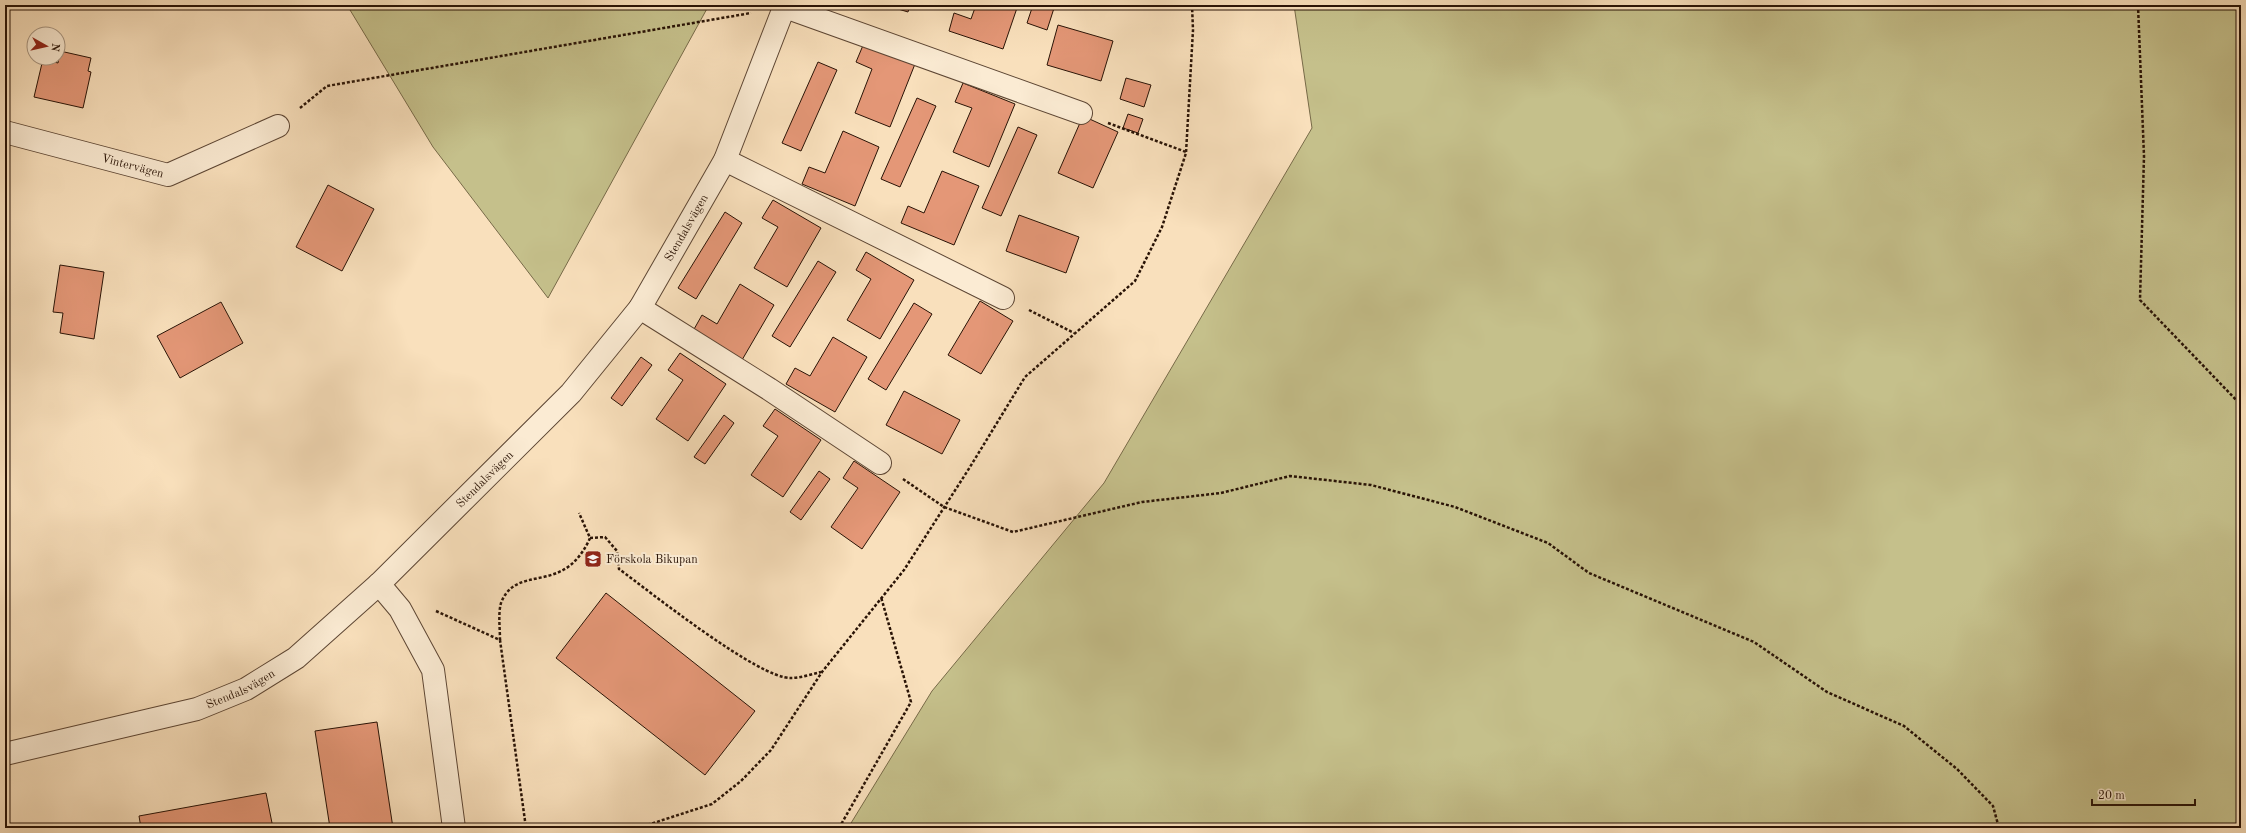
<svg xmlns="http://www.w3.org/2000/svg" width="2246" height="833" font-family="'Old Standard TT',serif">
<rect width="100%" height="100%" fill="#f9e0bc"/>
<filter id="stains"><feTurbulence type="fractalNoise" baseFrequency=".005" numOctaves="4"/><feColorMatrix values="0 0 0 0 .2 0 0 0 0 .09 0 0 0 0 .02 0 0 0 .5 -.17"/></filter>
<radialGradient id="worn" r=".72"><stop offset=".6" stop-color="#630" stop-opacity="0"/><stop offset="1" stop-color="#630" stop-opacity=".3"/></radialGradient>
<g fill="#c5c08b" stroke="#776a48">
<polygon points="347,5 709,5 548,298 433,147"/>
<polygon points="1294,5 2241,5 2241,828 848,828 932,691 1104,483 1312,128"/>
</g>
<g fill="#e49777" stroke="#291306">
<polygon points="885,5 910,5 908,12"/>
<polygon points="976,5 1018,5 1003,49 949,31 954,13 971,19"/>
<polygon points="1033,5 1055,5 1047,30 1027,23"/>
<polygon points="1058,25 1113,41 1101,81 1047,65"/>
<polygon points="864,43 915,64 890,127 855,113 872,69 856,62"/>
<polygon points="60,51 91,58 88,71 91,72 83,108 34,97 43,59 58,63"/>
<polygon points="818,62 837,70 801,151 782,143"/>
<polygon points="1126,78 1151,85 1144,107 1120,99"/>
<polygon points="963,83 1015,104 989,167 953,152 972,108 955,102"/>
<polygon points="917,98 936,106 900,187 881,179"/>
<polygon points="1128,114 1143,119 1138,133 1123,128"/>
<polygon points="1083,116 1118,132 1093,188 1058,173"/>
<polygon points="1018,127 1037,135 1001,216 982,208"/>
<polygon points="843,131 879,147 855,206 802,184 809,167 825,173"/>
<polygon points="942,171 979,186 954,245 901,223 908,206 924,213"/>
<polygon points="328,185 374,209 342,271 296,247"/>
<polygon points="773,200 821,228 787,287 754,268 778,227 762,218"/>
<polygon points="725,212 742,223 696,299 678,288"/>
<polygon points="1019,215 1079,237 1066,273 1006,251"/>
<polygon points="866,252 914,280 880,339 847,320 871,279 856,270"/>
<polygon points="818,261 836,272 790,347 772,336"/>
<polygon points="60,265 104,272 94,339 60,333 63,313 53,312"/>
<polygon points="740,284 774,305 742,360 693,331 702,315 717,324"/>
<polygon points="980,301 1013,321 981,374 948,355"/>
<polygon points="221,302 243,343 180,378 157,336"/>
<polygon points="914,303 932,314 886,390 868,379"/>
<polygon points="833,337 867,357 835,412 786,384 795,368 810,376"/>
<polygon points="680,353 726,384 688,441 656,419 683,380 668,370"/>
<polygon points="641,357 652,365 622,406 611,398"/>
<polygon points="904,391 960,420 942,454 886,425"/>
<polygon points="775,409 821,440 783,497 751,475 778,436 763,426"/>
<polygon points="724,415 734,423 705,464 694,457"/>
<polygon points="854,461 900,492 862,549 831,527 858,488 843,478"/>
<polygon points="819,471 830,479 801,520 790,512"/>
<polygon points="606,593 755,711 705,775 556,658"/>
<polygon points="377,722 393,828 330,828 315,731"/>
<polygon points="266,793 273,828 141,828 139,816"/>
</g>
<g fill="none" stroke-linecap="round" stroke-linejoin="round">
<g stroke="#5d4634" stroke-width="24">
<g id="minor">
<polyline points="785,7 1081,113"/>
<path id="s1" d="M5 132 168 175 278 126"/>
<polyline points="725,160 1003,298"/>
<polyline points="640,308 769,389 880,463"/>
<polyline points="379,584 400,609 433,670 454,828"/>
<path id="s2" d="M5 754 197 709 246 689 296 658 379 584 571 393 640 308 725 160 785 5"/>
</g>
</g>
<g stroke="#291306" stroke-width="2.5" stroke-dasharray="3 2" stroke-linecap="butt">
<polyline points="2138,5 2144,156 2140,300 2241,405"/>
<polyline points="300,108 327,86 751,13"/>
<polyline points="1108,123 1186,152"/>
<polyline points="1029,310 1074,333"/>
<polyline points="903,479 944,507 1013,532 1142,502 1221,493 1290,476 1371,485 1455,507 1548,543 1589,573 1754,642 1827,692 1904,726 1957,769 1993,806 1999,828"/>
<path d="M590 538 605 537 617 551 619 569C649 591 759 679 791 678 801 678 812 674 821 672"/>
<polyline points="436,611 500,640 526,828"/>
<path d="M500 640C500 629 498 613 501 603 512 574 540 583 563 570 575 564 585 550 590 538L579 513"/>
<polyline points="638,828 712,804 741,781 771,750 822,672 904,570 970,467 1025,377 1135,281 1162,227 1186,153 1193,30 1192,5"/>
<polyline points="839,828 911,702 881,597"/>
</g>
<use href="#minor" stroke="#fbebd3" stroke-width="22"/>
</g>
<defs>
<g id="school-square" transform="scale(0.9)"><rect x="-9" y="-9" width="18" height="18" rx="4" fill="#8f2418" stroke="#fbebd3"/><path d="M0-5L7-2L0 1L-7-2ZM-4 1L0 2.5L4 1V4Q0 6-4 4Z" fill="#fff"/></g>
</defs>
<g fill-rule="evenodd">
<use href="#school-square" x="593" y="559"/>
</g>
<g text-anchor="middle" stroke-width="4" stroke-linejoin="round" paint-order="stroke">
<g font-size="12" fill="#291306" stroke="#fbebd3">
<text dy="4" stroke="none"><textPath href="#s1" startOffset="132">Vintervägen</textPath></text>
<text dy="4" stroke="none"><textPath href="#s2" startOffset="893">Stendalsvägen</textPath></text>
<text dy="4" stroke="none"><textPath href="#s2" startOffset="569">Stendalsvägen</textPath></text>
<text dy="4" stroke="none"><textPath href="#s2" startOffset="245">Stendalsvägen</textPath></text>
</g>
<g font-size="12" fill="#291306" stroke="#fbebd3" text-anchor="start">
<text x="606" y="563">Förskola Bikupan</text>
</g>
</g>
<rect width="2246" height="833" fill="none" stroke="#f9e0bc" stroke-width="20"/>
<rect x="6" y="6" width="2234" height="821" fill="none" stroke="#291306" stroke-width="2"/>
<rect x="10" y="10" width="2226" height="813" fill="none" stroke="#291306"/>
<g transform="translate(46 46) rotate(98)"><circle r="19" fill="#fbebd3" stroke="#a79581"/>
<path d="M0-3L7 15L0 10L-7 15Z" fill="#8f2418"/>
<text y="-6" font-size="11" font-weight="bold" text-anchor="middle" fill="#291306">N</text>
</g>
<path d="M2092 799v6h103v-6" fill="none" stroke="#291306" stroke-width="2"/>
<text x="2098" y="799" font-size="12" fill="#291306" stroke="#fbebd3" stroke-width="3" paint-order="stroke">20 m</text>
<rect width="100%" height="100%" filter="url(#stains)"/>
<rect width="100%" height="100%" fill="url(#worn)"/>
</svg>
